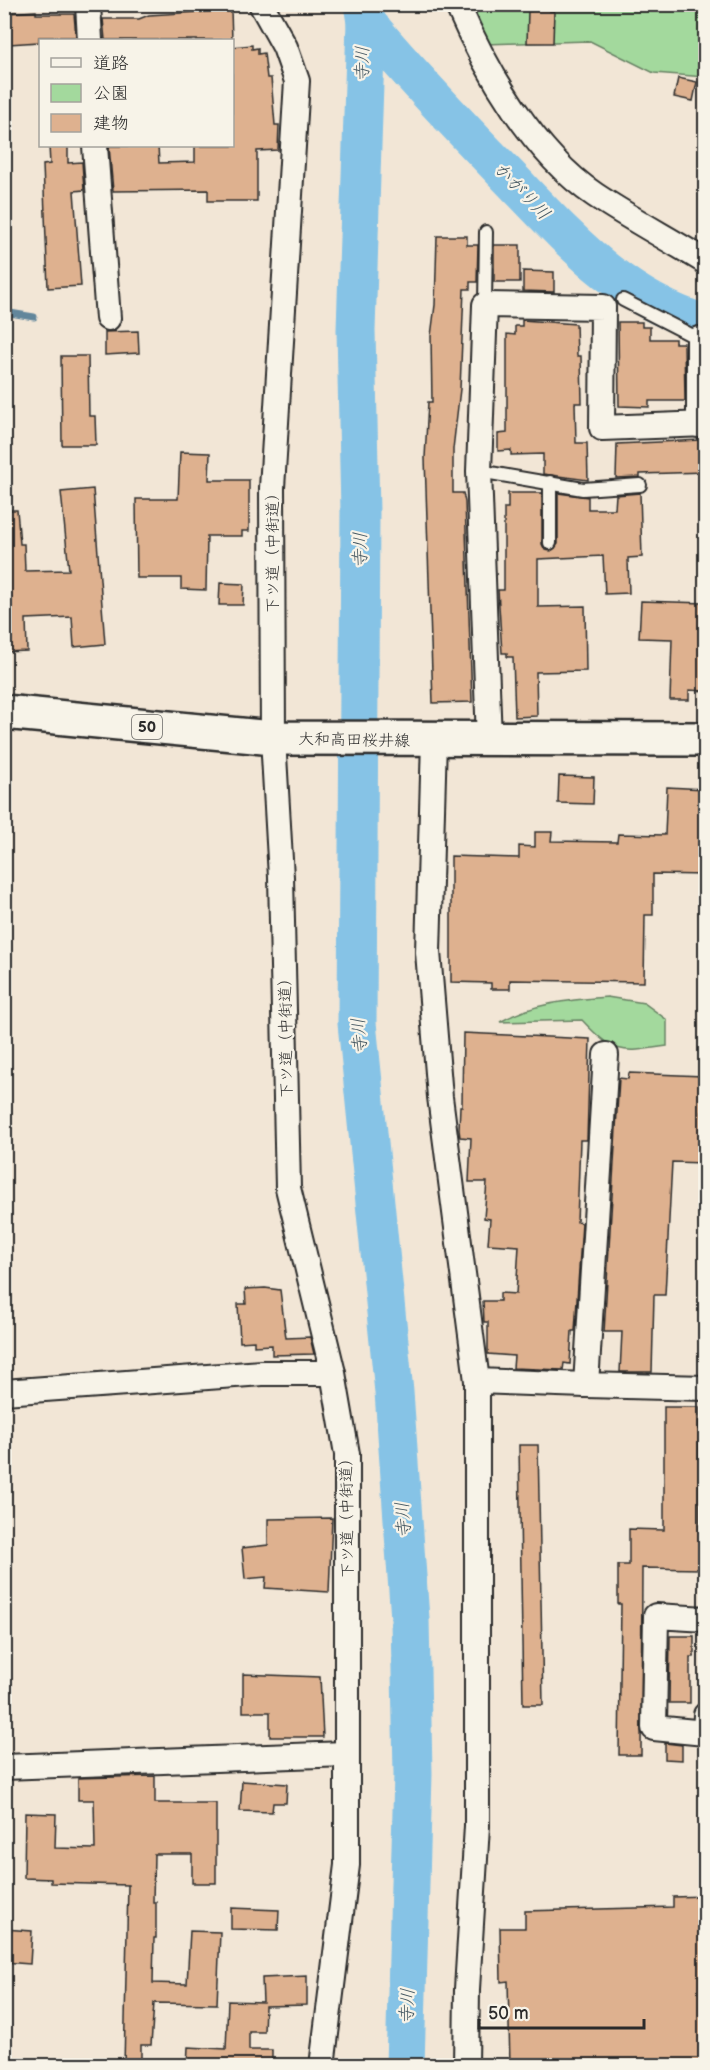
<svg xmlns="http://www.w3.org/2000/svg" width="710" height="2070" font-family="'Balsamiq Sans','Klee One',sans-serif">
<rect width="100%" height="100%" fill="#f2e6d6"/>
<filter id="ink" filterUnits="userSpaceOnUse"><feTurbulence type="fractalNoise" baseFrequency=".0167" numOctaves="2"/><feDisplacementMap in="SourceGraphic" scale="12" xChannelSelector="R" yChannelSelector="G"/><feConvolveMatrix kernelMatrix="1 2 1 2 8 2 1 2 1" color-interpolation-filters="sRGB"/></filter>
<g filter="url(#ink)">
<g fill="#a3d99d" stroke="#678264" stroke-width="1.5">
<polygon points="466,5 705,5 705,77 654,73 590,41 485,44"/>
<path d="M607 997 644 1003 667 1020V1046C621 1053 615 1055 582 1020L500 1022C533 1003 569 1000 607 997Z"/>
</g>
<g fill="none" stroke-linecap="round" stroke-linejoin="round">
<polyline stroke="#62869b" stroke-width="7" points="4,312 34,317"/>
<g stroke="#86c3e6" stroke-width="39">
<polyline points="363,4 366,22 356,330 360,512 357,1023 394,1392 410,1619 413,1774 405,2066"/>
<path d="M366 22C411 75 459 126 508 176 566 236 622 301 706 324"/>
</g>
</g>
<g fill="#deb18f" stroke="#2b2b2b" stroke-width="1.5">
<polygon points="531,6 551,7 550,11 554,11 553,43 527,43 528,11 531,11"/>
<polygon points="231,10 232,40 105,40 103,19 139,19 149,15"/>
<polygon points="36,11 36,14 74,14 76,37 39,37 39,42 9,44 7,13"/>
<polygon points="252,45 252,49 258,48 258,54 264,53 267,78 271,78 275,125 279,125 278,150 257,151 257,201 208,201 208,190 113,191 109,146 158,146 159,163 195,162 195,146 232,146 232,47"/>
<polygon points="678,78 697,82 693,101 674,97"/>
<polygon points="49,146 68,146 68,163 82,162 84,190 74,191 81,286 48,288 43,165 50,164"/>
<polygon points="437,236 467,236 467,245 478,245 477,282 470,282 470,289 464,289 460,389 453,449 453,493 463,493 465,502 472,702 433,703 425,458 428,402 432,402 431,336 435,305"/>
<rect x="494" y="245" width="26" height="37"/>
<polygon points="523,271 554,272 554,292 523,291"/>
<polygon points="522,320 576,324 577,356 581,356 582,403 575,403 576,443 587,443 588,480 543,474 543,454 511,455 511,450 498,451 498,434 507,433 507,334 515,335 515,326 522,326"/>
<polygon points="618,322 642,322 642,327 650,327 650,339 675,339 675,343 684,343 685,401 649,401 649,407 619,406"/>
<polygon points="138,331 139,353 105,355 105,332"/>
<polygon points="61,356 88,356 89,416 95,416 96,445 62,445"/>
<polygon points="702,440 702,444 705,443 705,472 640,474 640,477 616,478 617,444"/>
<polygon points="180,452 210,453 209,480 249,480 249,531 242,531 242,536 207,536 206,590 181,589 181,578 137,578 136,499 178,499"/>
<polygon points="93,489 105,644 74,647 72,617 26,619 27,651 4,652 4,510 17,510 20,544 24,544 25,571 69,570 61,492"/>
<polygon points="508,493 542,493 542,544 545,550 551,551 558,544 558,493 588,497 588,509 615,509 616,495 640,493 642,557 628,558 629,593 605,594 603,556 538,559 538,607 585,606 586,671 536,672 537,716 515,717 513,657 507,657 507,653 502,653 498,590 504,590 504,508 508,508"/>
<polygon points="220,583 244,584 243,605 219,605"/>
<polygon points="641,601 705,603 705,691 689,690 689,700 670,700 672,639 639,638"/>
<polygon points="559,776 594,777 593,804 558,803"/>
<polygon points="667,787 705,789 705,875 653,874 653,915 645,915 644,982 510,980 510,989 491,989 491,983 451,982 451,856 519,858 519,846 535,847 535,832 552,832 551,841 617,842 618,834 665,835"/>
<polygon points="463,1033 590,1039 587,1140 580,1140 577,1222 582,1223 575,1331 572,1331 570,1364 564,1363 563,1370 513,1368 514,1356 488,1354 488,1322 484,1322 483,1301 500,1301 500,1293 516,1294 519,1246 488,1244 490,1219 484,1218 487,1182 469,1182 471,1138 460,1137 459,1130 460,1106 462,1106"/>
<polygon points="629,1073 703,1076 702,1116 705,1116 705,1163 672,1162 665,1295 654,1295 652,1372 620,1372 622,1332 604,1332 619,1078 628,1079"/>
<polygon points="265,1288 280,1290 286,1338 310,1337 314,1354 272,1355 272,1345 254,1346 254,1341 240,1342 238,1304 246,1304 245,1289"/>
<polygon points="664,1407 699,1407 700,1569 642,1568 641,1755 619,1755 621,1604 618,1604 618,1565 629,1565 629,1529 664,1530"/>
<polygon points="519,1445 538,1445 543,1705 523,1705"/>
<polygon points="332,1518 329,1592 265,1588 266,1577 245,1579 242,1548 268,1545 268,1519"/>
<polygon points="670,1636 694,1636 694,1657 690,1657 690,1703 669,1703"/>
<polygon points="243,1674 320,1677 323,1737 270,1737 270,1712 243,1712"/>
<polygon points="665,1743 682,1745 682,1760 665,1759"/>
<polygon points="155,1776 155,1803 216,1803 216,1883 192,1883 192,1854 154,1854 153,1902 156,1902 156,1938 154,1938 153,1983 187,1984 190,1931 220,1932 217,2004 154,2003 151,2045 141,2045 141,2066 124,2066 128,1885 51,1883 51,1879 24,1878 25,1813 56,1814 55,1848 95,1849 94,1800 78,1800 78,1778"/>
<polygon points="242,1781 287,1784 286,1803 273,1803 272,1812 240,1811"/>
<polygon points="705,1896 705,1980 701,1980 705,2066 510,2066 508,1981 501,1982 500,1928 525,1928 525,1911 673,1907 673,1897"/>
<polygon points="231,1908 279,1910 278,1930 231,1929"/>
<polygon points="4,1929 32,1931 30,1964 4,1962"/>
<polygon points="307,1976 307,2005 265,2006 264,2032 249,2032 249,2050 272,2050 272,2066 187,2066 188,2047 226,2049 228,2001 263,2002 262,1978"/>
</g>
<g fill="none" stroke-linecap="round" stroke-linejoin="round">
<g stroke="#2b2b2b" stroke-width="16">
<g id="service">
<polyline points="623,300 699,339"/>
<polyline points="485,305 486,232"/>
<polyline points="479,471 583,489 640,485"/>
<polyline points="550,482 550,543"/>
</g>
</g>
<g stroke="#2b2b2b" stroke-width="28">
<g id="minor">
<polyline points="88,4 90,40"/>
<polyline points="261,4 285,47 297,81 272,488 273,738 281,877 288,1188 333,1373 347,1454 347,1865 322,2066"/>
<path d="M457 4C486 71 534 154 595 195 631 219 669 239 706 262"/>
<polyline points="95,146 108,318"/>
<polyline points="699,425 699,339 706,341"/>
<polyline points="434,740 428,952 440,1097 477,1381 477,1826 467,1989 466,2066"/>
<polyline points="489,740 479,471 485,305 603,307 602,428 706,424"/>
<polyline points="606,1055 586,1385 706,1388"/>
<polyline points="477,1381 586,1385"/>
<polyline points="4,1392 262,1373 333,1373"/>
<polyline points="706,1619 656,1616 654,1728 705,1733 706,1715"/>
<polyline points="4,1767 345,1754"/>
</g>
</g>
<g stroke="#2b2b2b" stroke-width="38">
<polyline id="primary" points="4,712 273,738 706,739"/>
</g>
<use href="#service" stroke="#f7f3e8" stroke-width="12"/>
<use href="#minor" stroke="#f7f3e8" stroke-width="24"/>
<use href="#primary" stroke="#f7f3e8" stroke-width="33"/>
</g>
</g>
<g text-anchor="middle" stroke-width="4.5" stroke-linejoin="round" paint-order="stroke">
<rect fill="#f7f3e8" stroke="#686764" stroke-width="1.5" x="132" y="715" width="30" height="24" rx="4.5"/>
<g font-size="15" font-weight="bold" fill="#2b2b2b">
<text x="147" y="732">50</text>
</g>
<g font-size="16" fill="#2b2b2b" stroke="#f7f3e8">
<text transform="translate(272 549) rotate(-90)" y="6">下ツ道（中街道）</text>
<text transform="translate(354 739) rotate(1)" y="6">大和高田桜井線</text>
<text transform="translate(285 1034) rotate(-91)" y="6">下ツ道（中街道）</text>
<text transform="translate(346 1514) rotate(-91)" y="6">下ツ道（中街道）</text>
</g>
<g font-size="18" font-style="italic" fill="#465963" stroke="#f7f3e8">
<text transform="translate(362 64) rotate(-89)" y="6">寺川</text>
<text transform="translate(522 191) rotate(46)" y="6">かがり川</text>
<text transform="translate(360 550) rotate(-90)" y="6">寺川</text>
<text transform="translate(359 1036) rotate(-94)" y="6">寺川</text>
<text transform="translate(403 1520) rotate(-94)" y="6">寺川</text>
<text transform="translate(407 2006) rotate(-88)" y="6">寺川</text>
</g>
</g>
<rect width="710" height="2070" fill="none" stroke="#f7f3e8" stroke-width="24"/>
<rect x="12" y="12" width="686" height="2046" fill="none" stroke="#2b2b2b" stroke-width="2" filter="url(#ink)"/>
<rect x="39" y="39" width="195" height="108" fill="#f7f3e8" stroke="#a5a39c" stroke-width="1.5"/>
<rect x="51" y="58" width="30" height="9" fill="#f7f3e8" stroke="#a5a39c" stroke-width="1.5"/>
<text x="93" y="69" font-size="18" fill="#2b2b2b">道路</text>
<rect x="51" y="84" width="30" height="18" fill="#a3d99d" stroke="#a5a39c" stroke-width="1.5"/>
<text x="93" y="99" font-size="18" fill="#2b2b2b">公園</text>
<rect x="51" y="114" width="30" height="18" fill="#deb18f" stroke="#a5a39c" stroke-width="1.5"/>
<text x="93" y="129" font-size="18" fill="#2b2b2b">建物</text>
<path d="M479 2019v9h165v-9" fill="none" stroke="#2b2b2b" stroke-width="3"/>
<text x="488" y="2019" font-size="18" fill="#2b2b2b" stroke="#f7f3e8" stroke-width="4.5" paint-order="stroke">50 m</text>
</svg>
